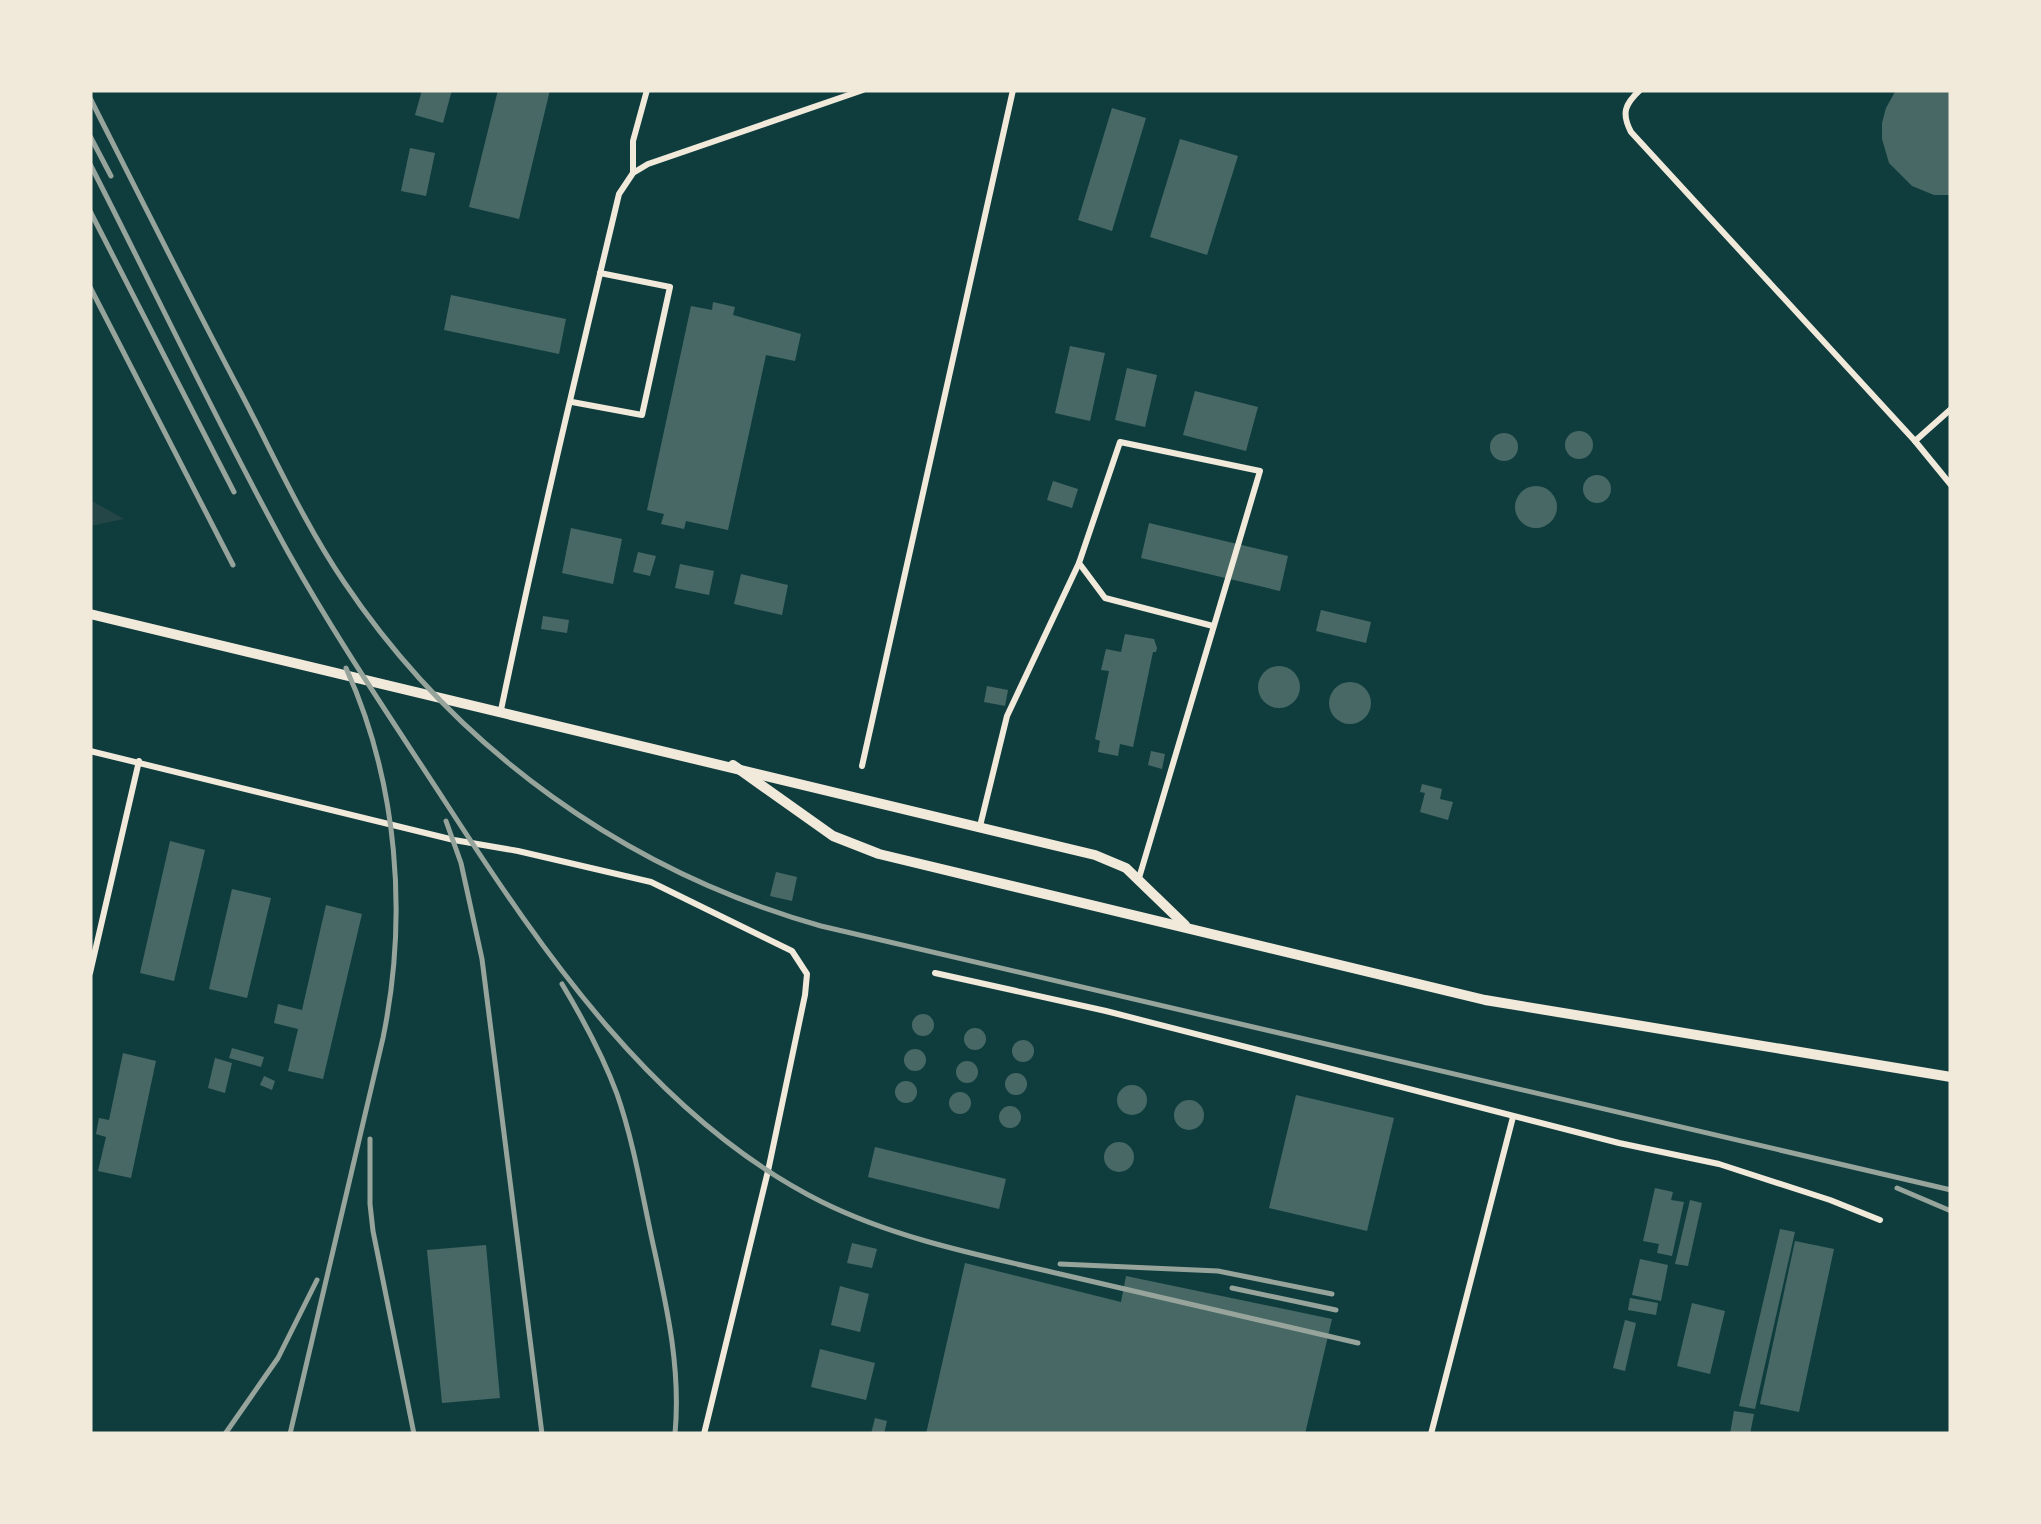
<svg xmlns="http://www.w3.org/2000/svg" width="2041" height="1524" font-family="Lato,sans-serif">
<rect width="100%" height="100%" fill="#0f3d3e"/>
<polygon fill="#244646" points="90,500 124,519 90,526"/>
<g fill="#486865">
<polygon points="422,90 452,90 443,123 415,115"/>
<polygon points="498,90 550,90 519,219 469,207"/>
<polygon points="1896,90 1951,90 1951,195 1934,195 1912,186 1889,163 1882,139 1882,123 1886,108"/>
<polygon points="1112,108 1146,118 1112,231 1078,220"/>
<polygon points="1180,139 1238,156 1207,255 1150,237"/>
<polygon points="410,148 435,153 426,196 401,191"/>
<polygon points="451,295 566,319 559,354 444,330"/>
<polygon points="713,302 735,307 733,315 801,334 795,361 766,355 728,530 686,521 684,529 661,524 664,514 647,510 691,306 712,310"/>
<polygon points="1070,346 1105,353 1090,421 1055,413"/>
<polygon points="1127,368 1157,375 1145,427 1115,420"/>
<polygon points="1195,391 1258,407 1246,451 1183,435"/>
<circle cx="1579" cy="445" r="14"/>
<circle cx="1504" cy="447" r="14"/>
<circle cx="1597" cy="489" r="14"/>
<polygon points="1053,481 1078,489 1072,508 1047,500"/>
<circle cx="1536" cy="507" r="21"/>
<polygon points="1149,523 1288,556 1280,591 1141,558"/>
<polygon points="571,528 622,539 613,584 562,573"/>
<polygon points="638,552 656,556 650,576 633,572"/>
<polygon points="680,564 714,571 709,595 675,588"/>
<polygon points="741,574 788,585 782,615 734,604"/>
<polygon points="1321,610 1371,622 1366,643 1316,631"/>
<polygon points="543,616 569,620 567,633 541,629"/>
<polygon points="1125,634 1154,639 1157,648 1156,652 1153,652 1133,747 1120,744 1118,756 1098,752 1100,741 1095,739 1109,671 1101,670 1106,649 1121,652"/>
<circle cx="1279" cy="687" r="21"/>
<circle cx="1350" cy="703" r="21"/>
<polygon points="987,686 1008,690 1005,706 984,702"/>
<polygon points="1151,751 1165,754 1162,769 1148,765"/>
<polygon points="1422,784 1442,789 1440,799 1453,802 1448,820 1420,812 1425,793 1420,792"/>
<polygon points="170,841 205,850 174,981 140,973"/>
<polygon points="776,872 797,877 792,901 770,896"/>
<polygon points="232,889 271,898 247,998 209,989"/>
<polygon points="326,905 362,914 323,1079 288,1071 298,1029 274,1023 278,1004 302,1010"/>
<circle cx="923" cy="1025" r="11"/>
<circle cx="975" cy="1039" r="11"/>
<circle cx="1023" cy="1051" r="11"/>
<polygon points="232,1048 264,1057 261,1067 229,1058"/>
<circle cx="915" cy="1060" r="11"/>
<polygon points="123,1053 156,1061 131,1178 98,1171 106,1137 96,1134 99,1118 109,1120"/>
<polygon points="215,1058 232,1063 225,1093 208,1088"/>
<circle cx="967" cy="1072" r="11"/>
<circle cx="1016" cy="1084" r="11"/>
<polygon points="264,1076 275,1081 272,1090 260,1085"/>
<circle cx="906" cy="1092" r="11"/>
<circle cx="1132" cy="1100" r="15"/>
<circle cx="960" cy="1103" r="11"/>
<polygon points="1296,1095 1394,1118 1367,1231 1269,1208"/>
<circle cx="1189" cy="1115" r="15"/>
<circle cx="1010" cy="1117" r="11"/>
<circle cx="1119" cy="1157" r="15"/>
<polygon points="875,1147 1006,1179 999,1209 868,1177"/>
<polygon points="1655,1188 1673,1192 1671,1200 1684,1202 1672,1256 1657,1253 1659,1244 1643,1241"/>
<polygon points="1690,1200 1702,1203 1688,1266 1675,1264"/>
<polygon points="1780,1229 1795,1232 1755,1409 1739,1406"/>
<polygon points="1795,1241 1834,1249 1799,1412 1760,1404"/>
<polygon points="852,1243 877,1249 872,1268 847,1263"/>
<polygon points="486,1245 500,1398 442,1403 427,1250"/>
<polygon points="1640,1259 1668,1265 1661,1301 1632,1295"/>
<polygon points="965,1263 1121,1302 1126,1276 1332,1319 1305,1434 926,1434"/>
<polygon points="840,1286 869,1294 860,1332 831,1325"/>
<polygon points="1630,1298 1658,1303 1656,1315 1628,1310"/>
<polygon points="1692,1303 1725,1311 1710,1374 1677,1366"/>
<polygon points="1625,1320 1636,1323 1625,1371 1613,1368"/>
<polygon points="820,1349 875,1363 866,1400 811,1387"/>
<polygon points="1734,1411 1754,1414 1750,1434 1730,1434"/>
<polygon points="875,1418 887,1421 884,1434 871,1434"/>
</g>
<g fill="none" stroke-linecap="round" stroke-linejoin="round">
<g stroke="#f1e9da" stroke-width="6">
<path d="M1640 90C1625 104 1621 113 1631 132L1915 441 1951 485"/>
<polyline points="633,172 633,141 647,90"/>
<polyline points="572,402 642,415 670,287 600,273"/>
<polyline points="1915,441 1951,409"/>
<path d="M501 710C537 537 578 366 619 194L633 173 648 164 863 90"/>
<polyline points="90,751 454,840 518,851 651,882 792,951 807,974 805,995 768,1171 704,1434"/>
<polyline points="862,766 1013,90"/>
<polyline points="980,826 1007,716 1079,563"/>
<polyline points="1139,878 1260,471 1120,442 1079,563 1105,598 1213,626"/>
<polyline points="90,973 139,761"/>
<polyline points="935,973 1106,1011 1619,1143 1719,1164 1830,1200 1880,1220"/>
<polyline points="1431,1434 1513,1117"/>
</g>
<g stroke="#f1e9da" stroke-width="10">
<polyline points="90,614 1095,855 1126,868 1185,925"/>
<polyline points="733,765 833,836 879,854 1485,1000 1951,1077"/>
</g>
<g stroke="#97a49c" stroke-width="5">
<path d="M90 98C140 197 190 297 242 395 275 458 304 523 344 582 457 750 626 871 821 926L1951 1190"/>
<polyline points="90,136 111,176"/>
<path d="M90 164C156 293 218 425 288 552 336 638 392 720 446 803 544 954 656 1119 822 1202 897 1239 979 1255 1060 1274 1159 1297 1259 1320 1358 1343"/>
<polyline points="90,211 234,492"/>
<polyline points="90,287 233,565"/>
<polyline points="446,821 461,863 482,959 542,1434"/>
<path d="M562 984C583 1019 603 1056 617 1094 634 1143 642 1194 653 1244 667 1308 681 1368 675 1434"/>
<polyline points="370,1139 370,1204 373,1231 414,1434"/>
<polyline points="1897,1188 1951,1211"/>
<polyline points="1060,1264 1218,1271 1332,1294"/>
<polyline points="1232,1288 1336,1310"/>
<polyline points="225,1434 278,1358 317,1280"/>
<path d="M290 1434 383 1038C408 916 398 783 346 668"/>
</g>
</g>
<rect width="2041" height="1524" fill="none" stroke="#f1e9da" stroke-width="185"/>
</svg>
